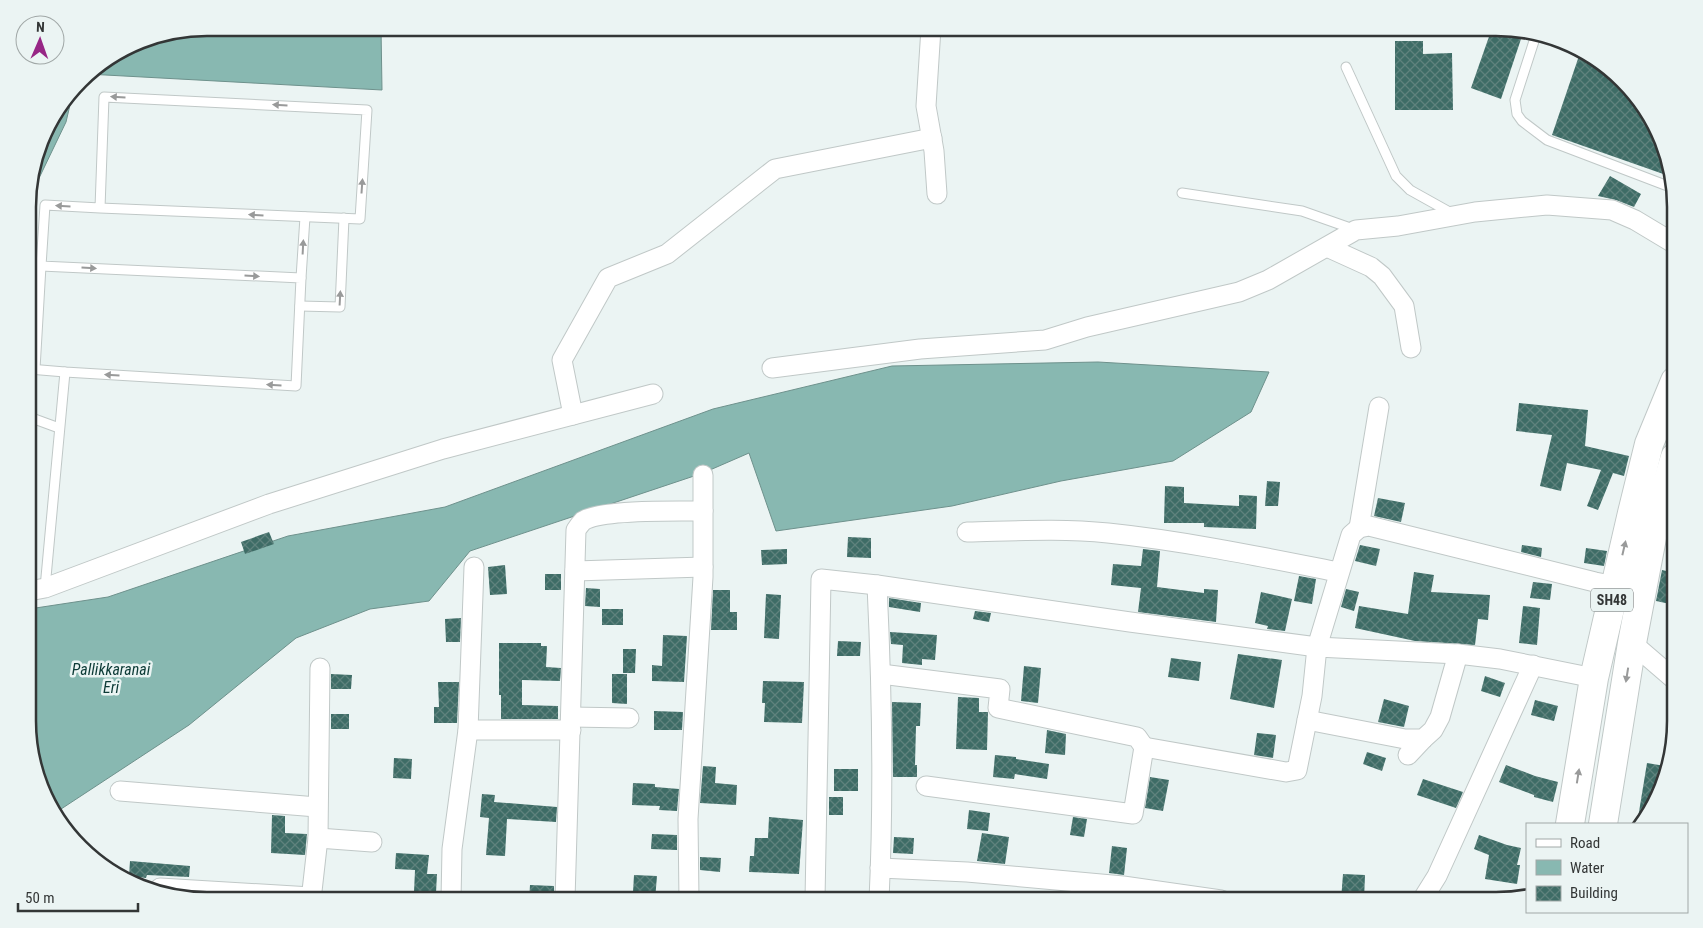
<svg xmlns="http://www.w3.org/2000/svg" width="1703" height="928" font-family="'Roboto Condensed',sans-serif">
<defs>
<pattern id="building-cross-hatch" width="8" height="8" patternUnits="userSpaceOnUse" patternTransform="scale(1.25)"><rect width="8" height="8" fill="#3e6c66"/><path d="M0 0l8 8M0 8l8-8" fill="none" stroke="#5f827d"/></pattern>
</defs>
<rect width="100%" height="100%" fill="#ebf4f3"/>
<g fill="#88b8b1" stroke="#6e918c">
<polygon points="207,28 381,28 382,90 87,74 139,41"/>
<polygon points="73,92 66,122 29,199 29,184 46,128"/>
<polygon points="1098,362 1269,372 1251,412 1173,461 1061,481 952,506 776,531 749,453 703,473 470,551 429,601 370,609 296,638 189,725 55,813 29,744 29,609 108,597 288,536 445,507 713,409 892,366"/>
</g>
<g fill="url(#building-cross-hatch)">
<polygon points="1492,28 1522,36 1501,99 1471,88"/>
<polygon points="1395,41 1423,41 1423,54 1452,53 1453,110 1395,110"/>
<polygon points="1581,50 1585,51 1645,108 1669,176 1552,135"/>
<polygon points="1610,176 1641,194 1634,207 1616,200 1598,196"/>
<polygon points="1519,403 1588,410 1585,446 1629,456 1624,476 1613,473 1598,510 1587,506 1601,470 1567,463 1561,491 1540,486 1552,435 1516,431"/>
<polygon points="1267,481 1280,482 1278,506 1265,506"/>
<polygon points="1165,486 1184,487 1184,503 1239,506 1239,495 1257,496 1256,529 1204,527 1204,523 1164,523"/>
<polygon points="1378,498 1405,503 1401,522 1374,516"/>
<polygon points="269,532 274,544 245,554 241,542"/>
<polygon points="848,537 871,538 871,558 847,557"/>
<polygon points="1360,545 1380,549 1376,566 1355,561"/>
<polygon points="1522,545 1542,548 1541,557 1521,552"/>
<polygon points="1586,548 1607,551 1604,566 1584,563"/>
<polygon points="787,549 787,564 762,565 761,550"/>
<polygon points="1143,549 1160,551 1157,587 1204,593 1204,589 1218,590 1216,622 1138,612 1141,588 1111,585 1113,564 1141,566"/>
<polygon points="505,565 507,594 490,595 488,567"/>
<polygon points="1662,570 1675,573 1670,604 1656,601"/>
<polygon points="1414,572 1434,575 1431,592 1490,595 1488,620 1478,619 1475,645 1415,641 1355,628 1359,606 1408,614"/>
<rect x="545" y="574" width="16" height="16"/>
<polygon points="1299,576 1316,579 1312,604 1294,601"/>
<polygon points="1533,582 1552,584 1550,600 1530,598"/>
<polygon points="586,588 600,589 600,607 585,606"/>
<polygon points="1346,589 1359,592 1354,611 1341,607"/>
<polygon points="713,590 730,590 730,612 737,612 737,630 711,630"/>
<polygon points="1261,592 1292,599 1285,631 1267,629 1268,626 1255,623"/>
<polygon points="766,594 781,595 779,639 764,638"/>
<polygon points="889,598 921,603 920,612 889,607"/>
<polygon points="1523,606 1540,608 1537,645 1519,643"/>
<rect x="602" y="609" width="21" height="16"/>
<polygon points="975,611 991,613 989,622 973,619"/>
<polygon points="461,618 460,642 446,642 445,619"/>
<polygon points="890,632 937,635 935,660 922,659 922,665 902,663 903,645 891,644"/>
<polygon points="663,635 687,636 684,682 652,681 652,665 662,666"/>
<polygon points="838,641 861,642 860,656 837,656"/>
<polygon points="499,643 541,643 541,646 547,646 546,667 561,668 560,681 522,680 522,705 558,706 558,719 501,719 501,695 499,695"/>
<polygon points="623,649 636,649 635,673 623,673"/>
<polygon points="1238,654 1282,660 1274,708 1230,699"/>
<polygon points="1171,658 1201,662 1199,681 1168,677"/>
<polygon points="1024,666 1041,668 1038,703 1021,701"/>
<polygon points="331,674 352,675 351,689 331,689"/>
<polygon points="612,674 627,674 627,704 612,703"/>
<polygon points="1485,676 1505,683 1500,697 1481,691"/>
<polygon points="763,681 804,682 802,723 764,722 765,703 762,703"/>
<polygon points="438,682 459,682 457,723 434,723 434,707 439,707"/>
<polygon points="958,697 979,698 979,712 988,712 987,750 956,749"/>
<polygon points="1384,699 1409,706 1404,727 1378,722"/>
<polygon points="1535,700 1558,706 1554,721 1531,715"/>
<polygon points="892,702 921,703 920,726 916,726 915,765 917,765 917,777 893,777"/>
<polygon points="654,711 683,712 682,730 654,730"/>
<rect x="331" y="714" width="18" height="15"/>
<polygon points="1047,730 1066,734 1065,755 1045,753"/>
<polygon points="1257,733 1276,735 1273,758 1254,755"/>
<polygon points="1367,752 1386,758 1382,771 1363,764"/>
<polygon points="995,755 1016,757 1016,759 1049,764 1047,779 1015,774 1014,779 993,777"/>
<polygon points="394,758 412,759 411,779 393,778"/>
<polygon points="1647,763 1665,766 1652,810 1637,824"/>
<polygon points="1506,765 1535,776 1558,782 1553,802 1534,797 1534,795 1499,782"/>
<polygon points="703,766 716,767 715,783 737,785 736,805 700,803"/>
<rect x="834" y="769" width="24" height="22"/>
<polygon points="1150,777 1169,780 1163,811 1145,808"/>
<polygon points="1423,779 1463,792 1456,808 1417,795"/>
<polygon points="633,783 655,784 655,787 679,789 677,811 659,810 660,806 632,805"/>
<polygon points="482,794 495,795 494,802 557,807 556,822 507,819 505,856 486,855 489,818 480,817"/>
<rect x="829" y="797" width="14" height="18"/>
<polygon points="969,810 990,813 988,831 967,829"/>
<polygon points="272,815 285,816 285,833 307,834 305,855 271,853"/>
<polygon points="769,817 803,820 799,874 749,872 750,856 754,856 755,838 768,838"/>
<polygon points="1073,817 1087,819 1084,837 1070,835"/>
<polygon points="982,833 1009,837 1005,864 977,861"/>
<polygon points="652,834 677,835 677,850 651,849"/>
<polygon points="1479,835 1507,845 1521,848 1517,865 1520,865 1517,884 1485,879 1489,855 1474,849"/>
<polygon points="894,837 914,838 913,854 893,853"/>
<polygon points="1112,846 1127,848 1124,875 1109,873"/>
<polygon points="396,853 429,855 427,874 437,874 436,893 414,892 415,870 395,869"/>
<polygon points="700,857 721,858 720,872 700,870"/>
<polygon points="130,861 190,866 189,877 147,875 146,878 129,876"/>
<polygon points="1343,874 1365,875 1364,900 1341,900"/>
<polygon points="634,875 657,876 655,900 640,900 641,893 633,892"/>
<polygon points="530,885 554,886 554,900 529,900"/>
</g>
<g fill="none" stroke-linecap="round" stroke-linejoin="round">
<g stroke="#c0c8c7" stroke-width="11">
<g id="lane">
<polyline points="1535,38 1515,100 1517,114 1522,121 1547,140 1673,188"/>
<polyline points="1346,67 1396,176 1410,190 1453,214"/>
<polyline points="1182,193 1302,211 1356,230"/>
<polyline points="29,266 41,266 35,369"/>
<polyline points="301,278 305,217"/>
<polyline points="300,306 340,307 344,218"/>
<polyline points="29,369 65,372 296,386 301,278 41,266 45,205 100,208 104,97 367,110 360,219 100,208"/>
<polyline points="29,417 59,428"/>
<polyline points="45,588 65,372"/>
</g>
</g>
<g stroke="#c0c8c7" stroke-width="21">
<g id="street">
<polyline points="931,28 926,106 934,151 937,194"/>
<polyline points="1327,247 1371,267 1382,276 1404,306 1411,348"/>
<polyline points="772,368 920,349 1045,340 1087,327 1239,292 1268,280 1356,230 1398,226 1475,212 1547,205 1612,210 1635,220 1675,244"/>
<polyline points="573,415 562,360 608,278 667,254 775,169 932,138"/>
<polyline points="1359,528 1379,407"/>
<path d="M967 532C1014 531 1061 528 1108 533 1185 541 1262 557 1338 572"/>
<polyline points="575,571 703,567"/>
<polyline points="29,591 45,588 269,504 443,449 653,394"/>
<polyline points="1632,643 1675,680"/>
<polyline points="881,674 1000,689 998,708 1137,737 1144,747"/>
<polyline points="571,717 629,718"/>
<polyline points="1307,720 1405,739 1423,739 1433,730 1440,717 1458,654"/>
<polyline points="468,730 571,730"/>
<polyline points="1408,755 1423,739"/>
<polyline points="926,786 1133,814 1144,747 1286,772 1297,770 1312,696 1317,647 1458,654 1500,659 1594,678"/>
<polyline points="120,791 317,807"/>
<polyline points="318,838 372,842"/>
<polyline points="880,868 967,872 1123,886 1221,900"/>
<polyline points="160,888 311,897"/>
<polyline points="311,900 318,838 320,668"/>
<polyline points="451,900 452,849 468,730 474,567"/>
<path d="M565 900 576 530C578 527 580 524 583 521 601 509 679 511 703 511"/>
<polyline points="689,900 688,819 703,577 703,475"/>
<polyline points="815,900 821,579 877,585"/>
<path d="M879 900C884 795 882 690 877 585L1130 622 1317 647 1351 535 1359 528 1369 526 1595 582 1616 586"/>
<polyline points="1422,900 1437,876 1533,665"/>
</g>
</g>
<g stroke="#c0c8c7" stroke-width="30">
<g id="primary">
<polyline points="1570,824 1594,678 1632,513 1649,444 1675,381"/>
<polyline points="1603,824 1632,643 1655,522 1675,457"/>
</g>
</g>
<use href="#lane" stroke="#fff" stroke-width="9"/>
<use href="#street" stroke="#fff" stroke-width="19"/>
<use href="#primary" stroke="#fff" stroke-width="28"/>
</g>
<defs><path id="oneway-solid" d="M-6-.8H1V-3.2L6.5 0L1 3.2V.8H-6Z" transform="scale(1.25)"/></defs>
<g fill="#999a9a">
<use href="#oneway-solid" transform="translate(118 97) rotate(-177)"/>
<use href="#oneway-solid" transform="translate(280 105) rotate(-177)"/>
<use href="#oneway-solid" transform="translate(362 186) rotate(-86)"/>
<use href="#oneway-solid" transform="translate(63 206) rotate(-177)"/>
<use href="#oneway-solid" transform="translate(256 215) rotate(-177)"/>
<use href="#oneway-solid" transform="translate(303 247) rotate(-87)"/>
<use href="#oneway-solid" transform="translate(89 268) rotate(3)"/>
<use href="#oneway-solid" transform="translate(252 276) rotate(3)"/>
<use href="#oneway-solid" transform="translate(340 298) rotate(-87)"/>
<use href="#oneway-solid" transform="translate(112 375) rotate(-177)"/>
<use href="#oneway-solid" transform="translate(274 385) rotate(-177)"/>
<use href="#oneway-solid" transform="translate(1624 548) rotate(-77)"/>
<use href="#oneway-solid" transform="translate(1627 675) rotate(99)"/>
<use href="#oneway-solid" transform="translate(1578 776) rotate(-81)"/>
</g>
<g text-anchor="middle" stroke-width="5" stroke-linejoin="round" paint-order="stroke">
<rect fill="#ebf4f3" stroke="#6a6f6f" stroke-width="1" x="1591" y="588.5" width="42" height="23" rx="4"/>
<g font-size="14" font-weight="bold" fill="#333636">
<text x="1612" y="605">SH48</text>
</g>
<g font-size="16" font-style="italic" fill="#0d3b37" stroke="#ebf4f3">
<text x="111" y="675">Pallikkaranai<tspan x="111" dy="18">Eri</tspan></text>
</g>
</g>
<path d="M0 0H1703V928H0ZM207 36H1496A171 171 0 0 1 1667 207V721A171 171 0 0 1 1496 892H207A171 171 0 0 1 36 721V207A171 171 0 0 1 207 36Z" fill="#ebf4f3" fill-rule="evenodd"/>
<path fill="none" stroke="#333636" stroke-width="2.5" d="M207 36H1496A171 171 0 0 1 1667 207V721A171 171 0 0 1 1496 892H207A171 171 0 0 1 36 721V207A171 171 0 0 1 207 36Z"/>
<rect x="1526" y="823" width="162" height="90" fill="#ebf4f3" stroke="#a1a8a7"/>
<rect x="1536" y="839" width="25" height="8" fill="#ffffff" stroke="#a1a8a7"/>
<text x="1570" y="848" font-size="15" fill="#333636">Road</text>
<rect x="1536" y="860" width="25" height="15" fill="#88b8b1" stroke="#a1a8a7"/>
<text x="1570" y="873" font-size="15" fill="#333636">Water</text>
<rect x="1536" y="886" width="25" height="15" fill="url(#building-cross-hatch)" stroke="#a1a8a7"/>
<text x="1570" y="898" font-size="15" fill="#333636">Building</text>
<g transform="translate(40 40) rotate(2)"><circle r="24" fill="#ebf4f3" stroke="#a1a8a7"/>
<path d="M0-4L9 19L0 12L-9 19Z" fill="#972685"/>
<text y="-8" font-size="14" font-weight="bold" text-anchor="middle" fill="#333636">N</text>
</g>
<path d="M18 903v8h120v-8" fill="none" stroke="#333636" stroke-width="2.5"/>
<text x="25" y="903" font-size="15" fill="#333636" stroke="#ebf4f3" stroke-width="4" paint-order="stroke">50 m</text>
</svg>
